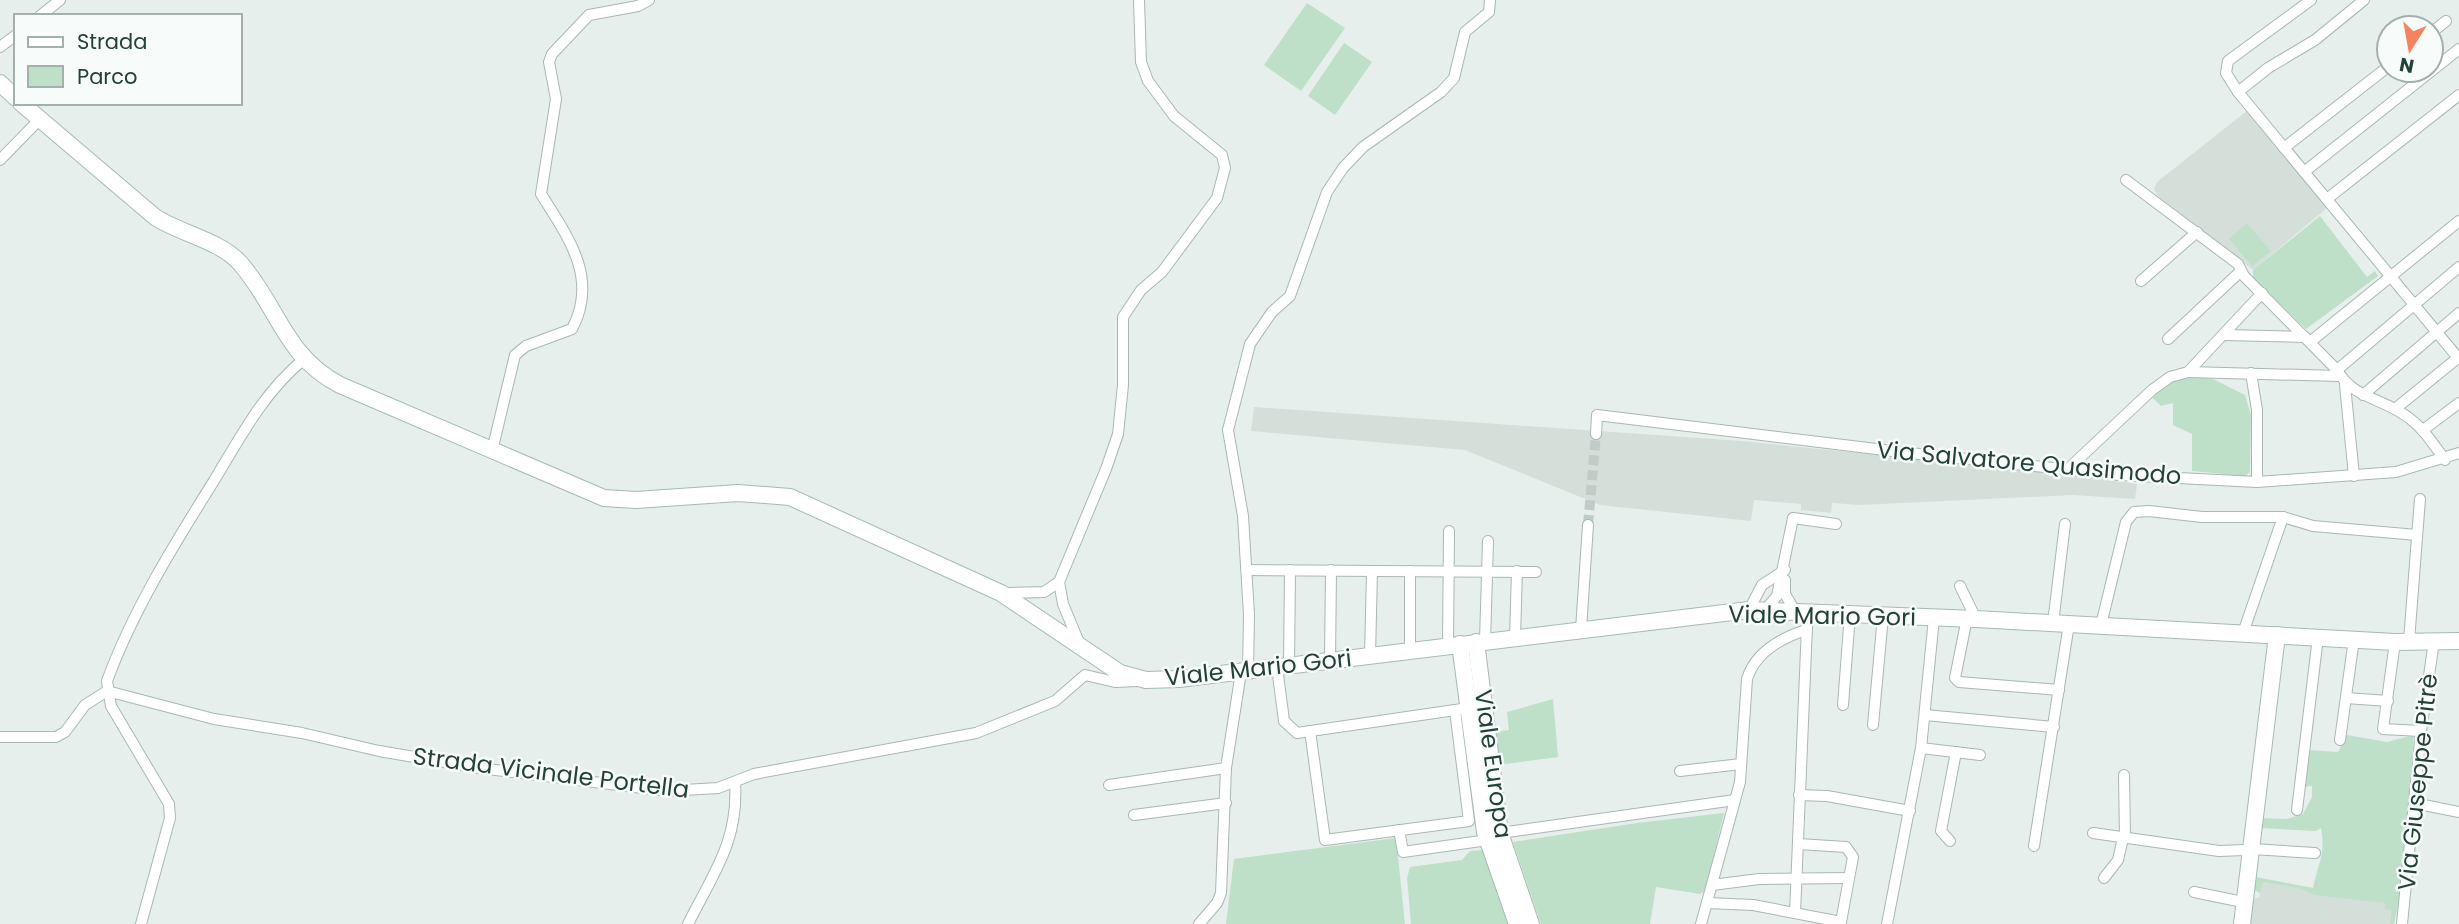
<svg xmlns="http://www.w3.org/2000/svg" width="2459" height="924" font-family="Poppins,sans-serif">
<rect width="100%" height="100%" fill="#e6efeb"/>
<g fill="#d4dfda">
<polygon points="2248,110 2327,208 2253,270 2158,196 2154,189 2157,182"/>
<polygon points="1254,407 1741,441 2047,472 2137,484 2135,499 2073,495 1860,505 1832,503 1831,513 1801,510 1801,504 1754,500 1751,521 1600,505 1465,450 1251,431"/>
<polygon points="2255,877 2313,888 2315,881 2400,894 2394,924 2248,924 2252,899 2259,898 2260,893 2253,889"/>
</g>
<g fill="#bfe0c8">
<polygon points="1307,3 1345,28 1301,91 1264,65"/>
<polygon points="1344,43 1372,62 1335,115 1308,96"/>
<polygon points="2320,216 2367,277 2375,271 2378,276 2306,329 2253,279 2253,270"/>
<polygon points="2247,223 2271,251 2252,266 2229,239"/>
<polygon points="2197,377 2213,379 2245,395 2251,415 2250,472 2245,476 2192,471 2192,434 2173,425 2173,403 2161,406 2151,396 2175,380"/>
<polygon points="1553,699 1558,757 1498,765 1494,732 1509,730 1507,712"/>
<path d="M2347 735 2387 742 2414 735 2400 894 2394 924H2390L2392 910 2385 909V903L2314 895 2299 888 2263 882 2260 893 2253 889 2255 877 2313 888C2318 863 2326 854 2321 828L2316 831 2260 828V818L2287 819 2303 814 2312 797V786L2304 787 2308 750 2338 752Z"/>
<polygon points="1724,813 1705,891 1700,894 1656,887 1650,924 1541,924 1513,842 1637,823"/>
<polygon points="1396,838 1405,924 1226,924 1234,859"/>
<polygon points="1483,850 1509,924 1411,924 1407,878 1410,867 1462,860 1470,851"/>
</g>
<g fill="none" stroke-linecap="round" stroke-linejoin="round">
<polyline stroke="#bfccc8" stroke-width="10" stroke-dasharray="10 5" stroke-linecap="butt" points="1588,525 1596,434"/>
<g stroke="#a8b8b2" stroke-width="12">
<g id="street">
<polyline points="2311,0 2228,61 2226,73 2238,92 2459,359"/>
<polyline points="40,16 60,0"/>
<polyline points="2431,33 2446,21"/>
<polyline points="0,47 16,35"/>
<polyline points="2238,92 2268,68 2315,40 2364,0"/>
<polyline points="2284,148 2389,66"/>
<polyline points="0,160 39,120"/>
<polyline points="2304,172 2459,49"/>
<path d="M2126 180 2238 264 2244 276 2337 370C2353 399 2384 398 2409 418 2424 429 2434 445 2445 460"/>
<polyline points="2327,199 2459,95"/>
<polyline points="2141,281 2197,232"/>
<polyline points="2225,335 2305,337"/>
<polyline points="2168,339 2241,271"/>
<polyline points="2310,342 2459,221"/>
<polyline points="2337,370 2459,267"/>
<polyline points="2188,372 2340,376"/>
<polyline points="2251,373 2257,410 2257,482"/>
<polyline points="2345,385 2354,476"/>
<polyline points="2363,395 2459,313"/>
<polyline points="2395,409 2459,357"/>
<polyline points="2423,430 2459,403"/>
<polyline points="1596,434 1597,415 1901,452 2119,475 2257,482 2396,472 2459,453"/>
<path d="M492 451 515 355 526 346 572 329C599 278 568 237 541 194L556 99 549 62 552 54 589 15 638 6 649 0"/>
<polyline points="2069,468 2152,390 2170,377 2188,372 2262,293"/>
<polyline points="1247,570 1536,572"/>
<polyline points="1410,571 1410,651"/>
<polyline points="1785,580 1785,594 1796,613"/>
<polyline points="1059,582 1063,604 1080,645"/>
<polyline points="1960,586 1976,619"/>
<polyline points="1003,593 1044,592 1059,582 1106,469 1118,434 1123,385 1123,317 1141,290 1162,272 1217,198 1225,168 1222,155 1174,116 1148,81 1141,62 1139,0"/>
<polyline points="1749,610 1762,585 1785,570"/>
<polyline points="1764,611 1777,596 1793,518 1836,524"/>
<polyline points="1967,618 1955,678 1959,682 2059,690"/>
<polyline points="2053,623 2065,524"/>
<polyline points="2101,625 2126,522 2134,512 2149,511 2202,517 2283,517 2313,526 2417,535"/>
<polyline points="1581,629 1588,525"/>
<polyline points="2243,633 2283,517"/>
<polyline points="1515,637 1517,571"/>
<polyline points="1485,641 1488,541"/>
<polyline points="2409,641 2420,499"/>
<polyline points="2395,642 2383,729 2421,731"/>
<polyline points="1448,646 1449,531"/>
<polyline points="1370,656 1372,571"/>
<polyline points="1330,661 1331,570"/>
<polyline points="1289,666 1290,570"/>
<polyline points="1277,667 1284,721 1297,733 1462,709"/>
<polyline points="1248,671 1249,615 1243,516 1228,430 1250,344 1272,312 1290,296 1327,192 1343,168 1363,147 1441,92 1454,78 1465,32 1489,12 1490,0"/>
<polyline points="2346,698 2388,701"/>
<polyline points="1843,705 1850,614"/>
<polyline points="1925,715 2054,727"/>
<polyline points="1873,725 1883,616"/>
<polyline points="1310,731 1325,840 1469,821 1455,710"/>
<polyline points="0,737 56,737 65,732 85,705 107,691 214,719 302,733 379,751 479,768 667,791 718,788 754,774 976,733 1055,701 1085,675 1115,682 1137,681"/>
<polyline points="2340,740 2354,639"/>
<polyline points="1921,748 1980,755"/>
<polyline points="1680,771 1741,764"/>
<polyline points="2124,775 2125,838"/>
<polyline points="1109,785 1226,768"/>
<polyline points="1799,795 1827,796 1910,811"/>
<polyline points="2414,803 2459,812"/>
<polyline points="2297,810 2318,637"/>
<polyline points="1134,815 1226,803"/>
<polyline points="1399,830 1403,852 1488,840"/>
<polyline points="1500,833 1735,800"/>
<polyline points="2093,833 2219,851 2245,850"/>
<polyline points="1950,841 1941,831 1956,752"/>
<polyline points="2034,846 2069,624"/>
<polyline points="2252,849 2315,853"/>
<polyline points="2104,878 2118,860 2123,838"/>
<polyline points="1712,885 1759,879 1849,878"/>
<polyline points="2194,892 2238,901"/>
<polyline points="1707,903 1753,905 1841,922 1853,857 1846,847 1798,844"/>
<polyline points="1795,913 1807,626"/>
<path d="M141 924 170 818 169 804 111 706 107 681C133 610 175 543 215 479 241 436 264 392 303 360"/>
<path d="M688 924C713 874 739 841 735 782"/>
<polyline points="1199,924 1217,903 1221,893 1226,768 1241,672"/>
<path d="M1701 924 1740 782 1747 679C1755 653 1781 638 1806 630"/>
<polyline points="1887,924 1921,748 1934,618"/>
<polyline points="2402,924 2421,731 2434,641"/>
</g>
</g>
<g stroke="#a4bbb3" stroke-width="18">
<g id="secondary">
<polyline points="0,83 16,98"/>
<path d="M21 103 155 217C181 234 219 240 240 263 278 306 284 356 340 385L604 498 636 500 738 493 790 497 1001 593 1120 673 1146 680 1179 679 1749 610 1976 619 2395 642 2459 641"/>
<polyline points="1476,642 1500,833 1531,924"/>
<polyline points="1460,644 1485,832 1517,924"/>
<polyline points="2242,924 2277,635"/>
</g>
</g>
<use href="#street" stroke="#fff" stroke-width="10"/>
<use href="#secondary" stroke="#fff" stroke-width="16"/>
</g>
<g text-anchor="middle" stroke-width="5" stroke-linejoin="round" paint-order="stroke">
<g font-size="24" fill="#24423a" stroke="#f7fbf9">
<text transform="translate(2029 463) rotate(5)" y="8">Via Salvatore Quasimodo</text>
<text transform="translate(1822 616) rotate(1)" y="8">Viale Mario Gori</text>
<text transform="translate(1258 668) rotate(-6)" y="8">Viale Mario Gori</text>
<text transform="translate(1493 764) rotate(82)" y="8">Viale Europa</text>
<text transform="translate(551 773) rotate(7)" y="8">Strada Vicinale Portella</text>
<text transform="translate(2418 782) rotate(-84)" y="8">Via Giuseppe Pitrè</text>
</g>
</g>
<rect x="14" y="14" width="228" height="91" fill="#f7fbf9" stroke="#a3b1ad" stroke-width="2"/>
<rect x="28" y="37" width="35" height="10" fill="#ffffff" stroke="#a3b1ad" stroke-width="2"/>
<text x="77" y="49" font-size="21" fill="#24423a">Strada</text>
<rect x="28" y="66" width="35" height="21" fill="#bfe0c8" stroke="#a3b1ad" stroke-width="2"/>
<text x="77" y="84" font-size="21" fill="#24423a">Parco</text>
<g transform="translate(2410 49) rotate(191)"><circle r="33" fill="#f7fbf9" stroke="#a3b1ad" stroke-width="2"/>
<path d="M0-5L12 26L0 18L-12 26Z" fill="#f4845f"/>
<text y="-10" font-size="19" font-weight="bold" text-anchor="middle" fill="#24423a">N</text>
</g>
</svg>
